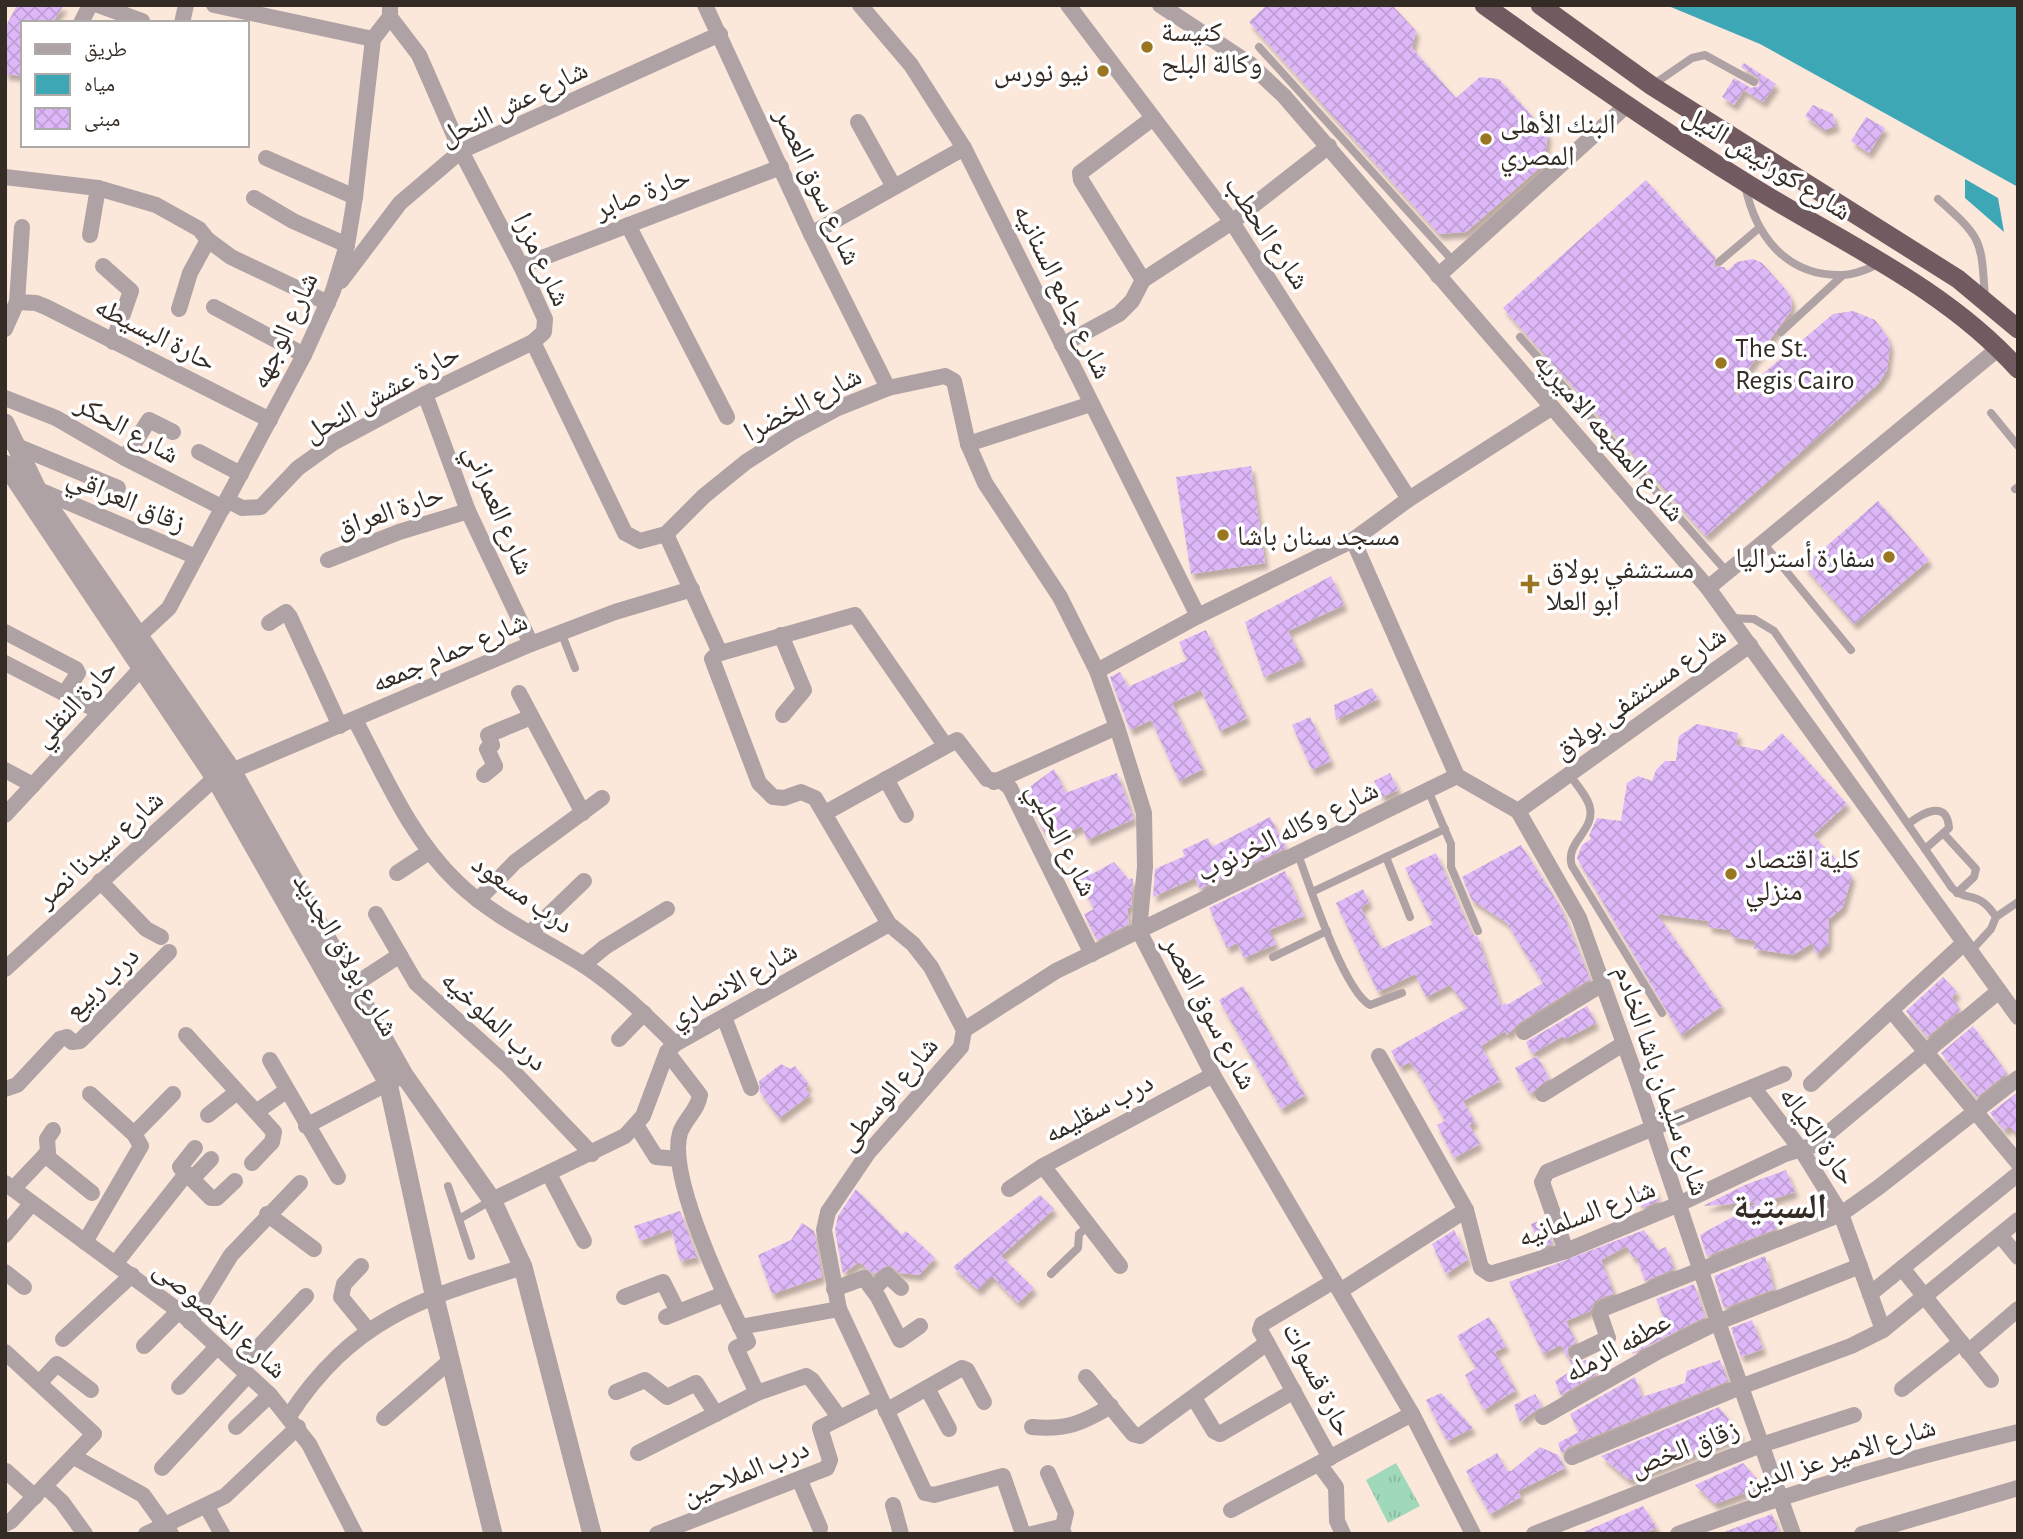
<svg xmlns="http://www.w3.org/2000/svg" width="2023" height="1539" font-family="'Alegreya Sans','Noto Naskh Arabic',sans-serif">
<defs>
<pattern id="grass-tufts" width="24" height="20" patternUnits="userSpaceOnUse" patternTransform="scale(1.75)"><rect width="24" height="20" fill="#a0d8ba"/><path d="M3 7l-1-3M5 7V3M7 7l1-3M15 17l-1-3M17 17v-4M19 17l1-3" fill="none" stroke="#8abaa0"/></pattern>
<pattern id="building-cross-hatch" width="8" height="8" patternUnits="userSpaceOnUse" patternTransform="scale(1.75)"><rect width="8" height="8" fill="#ddb7f8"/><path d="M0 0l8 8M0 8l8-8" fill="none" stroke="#be9ed4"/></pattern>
<filter id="shadow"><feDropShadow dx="3.5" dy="6" stdDeviation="2" flood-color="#0004"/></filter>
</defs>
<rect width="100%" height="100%" fill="#fce7db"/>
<polygon fill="url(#grass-tufts)" points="1396,1463 1420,1506 1388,1523 1366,1480"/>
<g fill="#3ea7b6">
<polygon points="1666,5 2018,5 2018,187 1760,44"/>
<polygon points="1965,179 1998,198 2004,232 1965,198"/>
</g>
<g fill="url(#building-cross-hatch)" filter="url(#shadow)">
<polygon points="17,5 64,5 52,23 23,23 23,76 5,74 5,28"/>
<polygon points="1267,5 1392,5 1416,31 1412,48 1456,98 1480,77 1499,79 1548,134 1544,164 1466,232 1439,234 1249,22"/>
<polygon points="1744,63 1776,84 1763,102 1744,90 1734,105 1722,97 1734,78 1751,88 1759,86 1759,78 1741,67"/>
<polygon points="1813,105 1833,114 1836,126 1824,130 1805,116"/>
<polygon points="1866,117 1885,128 1869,153 1851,141"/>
<polygon points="1646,180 1715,257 1714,267 1724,267 1727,271 1737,262 1753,259 1762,263 1787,291 1792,301 1791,311 1733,390 1738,395 1833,314 1853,311 1875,320 1887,336 1890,346 1887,370 1879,383 1706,536 1503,308"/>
<polygon points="1251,466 1265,563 1191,574 1176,477"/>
<polygon points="1878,501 1929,560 1854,624 1804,566"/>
<polygon points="1331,576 1344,605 1288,631 1303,660 1264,677 1245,622"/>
<polygon points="1206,630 1247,718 1220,731 1201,690 1172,703 1203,769 1179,781 1151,720 1130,730 1110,677 1120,672 1128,687 1187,660 1179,642"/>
<polygon points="1372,688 1378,699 1336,720 1334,705"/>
<polygon points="1310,717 1331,761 1312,770 1292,725"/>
<polygon points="1697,724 1738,733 1736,745 1763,751 1782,733 1847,804 1813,835 1852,876 1843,907 1829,919 1828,945 1816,954 1812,943 1793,955 1754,949 1756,941 1732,937 1730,930 1708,927 1709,921 1657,914 1722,1006 1681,1035 1577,858 1582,845 1591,839 1589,836 1597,818 1621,821 1627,783 1638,776 1652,781 1656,770 1665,761 1676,761 1679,736"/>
<polygon points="1054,769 1066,793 1117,773 1134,819 1087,840 1082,826 1052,841 1047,831 1044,832 1024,791"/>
<polygon points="1390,773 1398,790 1382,797 1374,781"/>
<polygon points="1270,817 1286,848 1200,889 1195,878 1153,897 1155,869 1185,856 1182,850 1208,838 1212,847"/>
<polygon points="1521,845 1560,906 1590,979 1519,1023 1507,1035 1505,1031 1481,1046 1500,1081 1463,1101 1475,1122 1469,1125 1480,1144 1454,1158 1437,1125 1445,1121 1419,1074 1410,1062 1400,1067 1391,1051 1467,1008 1450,985 1426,997 1415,974 1378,992 1336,903 1363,889 1369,902 1361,908 1381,949 1433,924 1405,868 1436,853 1472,934 1478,937 1501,1006 1505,1003 1507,1005 1543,983 1507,923 1472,900 1462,877"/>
<polygon points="1114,862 1129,880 1133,878 1131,907 1127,908 1129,924 1097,940 1084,914 1094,909 1077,876 1090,869 1092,874"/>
<polygon points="1285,871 1304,916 1269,930 1276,944 1244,958 1237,943 1227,948 1209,908"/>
<polygon points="1943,977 1957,992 1952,997 1960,1010 1927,1037 1906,1011"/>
<polygon points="1243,986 1305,1095 1281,1109 1219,1000"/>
<polygon points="1587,1006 1596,1023 1565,1039 1563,1036 1532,1054 1526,1042"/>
<polygon points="1973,1026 2007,1073 1977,1097 1941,1053"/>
<polygon points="1537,1056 1549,1078 1530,1094 1515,1068"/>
<polygon points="781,1064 790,1069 795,1066 809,1085 805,1088 810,1095 779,1118 760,1092 759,1081"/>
<polygon points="2018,1092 2018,1135 2009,1126 2005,1131 1990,1113"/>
<polygon points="1786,1170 1795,1192 1767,1201 1776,1229 1707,1256 1700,1235 1759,1202 1703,1206 1745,1185"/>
<polygon points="1653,1186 1659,1201 1642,1208 1636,1192"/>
<polygon points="856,1189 902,1235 906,1231 935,1258 919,1275 900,1273 889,1265 874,1274 859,1262 843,1274 835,1230 838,1216"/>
<polygon points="1040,1195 1054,1209 1001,1256 1034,1288 1018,1303 992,1276 978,1290 953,1267"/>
<polygon points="680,1211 697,1257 680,1261 671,1229 640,1241 634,1226"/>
<polygon points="1544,1219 1552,1244 1540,1248 1531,1224"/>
<polygon points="802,1223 814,1231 822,1277 772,1294 758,1255 791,1240"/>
<polygon points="1454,1230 1468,1259 1446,1274 1432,1244"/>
<polygon points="1644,1230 1658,1250 1666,1247 1674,1269 1645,1281 1636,1256 1633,1258 1627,1246 1601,1260 1614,1293 1595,1301 1590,1311 1566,1321 1576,1342 1568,1348 1568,1358 1577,1363 1589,1359 1597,1374 1561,1395 1555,1381 1574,1369 1561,1345 1543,1354 1509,1282"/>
<polygon points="1765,1256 1774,1289 1724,1308 1714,1276"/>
<polygon points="1694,1284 1705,1317 1632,1354 1635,1349 1629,1340 1648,1339 1666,1323 1656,1299"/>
<polygon points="1489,1317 1506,1346 1495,1352 1516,1390 1484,1410 1465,1375 1476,1368 1457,1336"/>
<polygon points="1752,1320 1763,1349 1741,1357 1731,1328"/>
<polygon points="1720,1360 1728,1381 1568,1447 1562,1454 1558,1443 1579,1432 1570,1414 1635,1377 1642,1397 1685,1383 1687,1371"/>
<polygon points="1441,1393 1473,1428 1447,1441 1426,1400"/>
<polygon points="1535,1394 1542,1406 1520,1422 1514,1405"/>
<polygon points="1719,1407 1741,1435 1629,1480 1601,1456"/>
<polygon points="1540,1447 1558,1455 1565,1468 1518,1491 1521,1497 1490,1514 1466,1471 1497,1453 1507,1471 1511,1471"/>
<polygon points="1743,1463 1763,1486 1715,1504 1695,1485"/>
<polygon points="1643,1506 1657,1528 1641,1534 1579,1534"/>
<polygon points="1772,1514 1780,1534 1724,1534 1724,1532"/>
</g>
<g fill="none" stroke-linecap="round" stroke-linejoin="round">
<g stroke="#afa2a4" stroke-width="8">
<polyline points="1259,47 1454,262"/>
<polyline points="1654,84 1692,58 1705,55 1754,82"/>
<path d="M1745 185C1755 235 1786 277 1843 275 1856 275 1868 268 1880 264"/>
<path d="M1938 199C1983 239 1981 239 1985 298"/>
<polyline points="1719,262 1758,229"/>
<polyline points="1781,332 1842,276"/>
<polyline points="1520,337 1727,572"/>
<polyline points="1991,413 2018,446"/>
<polyline points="2015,489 2018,487"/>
<polyline points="1763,543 1851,650"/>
<path d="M1730 618 1754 619 1774 631 1952 888C1967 903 1978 889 1996 917L1991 929 1970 952"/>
<polyline points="561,632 575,668"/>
<path d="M1569 774C1576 784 1588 797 1590 808 1595 831 1564 843 1572 866L1662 1013"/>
<polyline points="1428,790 1451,844 1451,867 1478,931"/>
<path d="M1908 824C1921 814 1947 798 1949 828L1925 849"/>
<polyline points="1944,834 1976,869 1974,877 1957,893"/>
<path d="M1298 854C1309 885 1344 991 1370 1005L1402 993"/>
<polyline points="1386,857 1410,917"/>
<polyline points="1312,892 1445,829"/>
<polyline points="1996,917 2018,902"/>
<polyline points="1273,957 1327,931"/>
<polyline points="448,1186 471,1256"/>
<polyline points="459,1219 492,1200"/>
<polyline points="1051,1274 1078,1248 1079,1234 1088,1226"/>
</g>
<g stroke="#afa2a4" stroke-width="16">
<polyline points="98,5 142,21"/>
<polyline points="214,5 373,39"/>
<polyline points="705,5 811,234 888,388"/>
<polyline points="860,5 911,65 964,148 1198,616"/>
<polyline points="1068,5 1232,222 1409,499"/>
<polyline points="1160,5 1250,64 1284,96 1708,588 2018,1017"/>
<polyline points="81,23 90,5"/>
<polyline points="182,23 186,5"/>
<polyline points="858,122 894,187"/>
<polyline points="266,158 355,197"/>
<polyline points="5,177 98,188 156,205 199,229 208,240 231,257 328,303"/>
<polyline points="254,198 293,221 347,245"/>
<polyline points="628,225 727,417"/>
<polyline points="811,234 964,148"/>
<polyline points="90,235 98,188"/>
<polyline points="103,266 131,291 113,342"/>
<polyline points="521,266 781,167"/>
<polyline points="1438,276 1626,106"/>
<polyline points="1143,280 1081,180 1080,173 1153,118"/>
<polyline points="341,281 400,203 461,151 720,34"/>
<polyline points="17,302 36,303 46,307 270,420"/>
<polyline points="214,307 304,355"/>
<polyline points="179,309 190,273 208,240"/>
<polyline points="5,329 17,302 22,227"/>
<polyline points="533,342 625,533 640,541 666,534 704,496 746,462 791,433 838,408 888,388 945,376 954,381 968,444 985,483 1060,597 1097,671 1117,727 1144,813 1145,867 1139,931 1213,1075 1412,1414 1473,1534"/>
<polyline points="1062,345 1119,314 1132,301 1143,280 1232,222 1329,146"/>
<polyline points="425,394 468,511 531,644"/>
<polyline points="5,398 56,418 125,458 223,508"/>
<polyline points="968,444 1091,404"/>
<polyline points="14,445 118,488"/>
<polyline points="199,452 241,474"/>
<polyline points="125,458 149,420 173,432"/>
<polyline points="37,489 196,557"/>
<polyline points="227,500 242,508 261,507 298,468 333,443 425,394 533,342 544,332 545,319 521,266 461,151 419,55 390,17 390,5"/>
<polyline points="666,534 720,653"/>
<polyline points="1353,540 1457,776 1518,811 1579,918 1635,1074 1718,1322 1793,1534"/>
<polyline points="328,560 399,532 468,511"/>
<polyline points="1708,588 1999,348"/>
<polyline points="269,623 286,612 290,617 340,726"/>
<polyline points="5,632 76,669 78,673 65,693"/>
<polyline points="140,635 169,608 304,355 333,291 347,245 355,197 373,39 390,17"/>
<polyline points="781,635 804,690 783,715"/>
<polyline points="5,663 100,712"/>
<polyline points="1097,671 1198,616 1353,540 1409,499 1551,408"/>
<polyline points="519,693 583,813"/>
<path d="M355 720C385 776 410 837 457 882 492 916 540 938 582 964 617 987 646 1015 675 1044"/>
<polyline points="945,745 855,615 717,654 712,659 759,783 773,797 784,798 801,792 815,798 889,924 913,944 931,967 964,1030 961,1047 868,1153 828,1212 824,1230 839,1309 925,1493 934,1495 1003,1476 1023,1534"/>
<polyline points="5,770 33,785"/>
<polyline points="484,775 495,766 487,749 492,745 488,735 531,717"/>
<polyline points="886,779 906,815"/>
<polyline points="994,782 1117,727"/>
<polyline points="1518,811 1750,645"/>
<polyline points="825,813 957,740 987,779 1003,782 1010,788 1092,954"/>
<polyline points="5,815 149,660"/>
<polyline points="397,873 429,852"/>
<polyline points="100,881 146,929 161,937"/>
<polyline points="478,900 515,862 602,798"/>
<polyline points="376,914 416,983 509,1067 592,1154"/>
<polyline points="530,933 584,881"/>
<polyline points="583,965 605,947 667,909"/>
<polyline points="5,969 215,778 531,644 615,612 692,589"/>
<polyline points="354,985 400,955"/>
<polyline points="1891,1010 2018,1163"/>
<polyline points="724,1017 751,1088"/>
<polyline points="964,1030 1056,971 1457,776"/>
<polyline points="1524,1032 1601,985"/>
<polyline points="186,1035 274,1132 272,1142 252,1163"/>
<polyline points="619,1039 644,1013"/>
<path d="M667 1052 700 1095C698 1110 684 1120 680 1133 667 1177 726 1299 748 1342L736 1348 757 1393"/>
<polyline points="1379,1056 1466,1210 1481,1268 1490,1274 1566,1251 1679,1204 1785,1154 1814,1145 1999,991"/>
<polyline points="270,1060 338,1177"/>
<polyline points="1811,1084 1964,943"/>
<polyline points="1753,1087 1802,1151 1841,1214 1883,1330"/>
<polyline points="5,1089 17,1085 60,1039 67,1037 72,1042 80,1041 169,952"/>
<polyline points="1543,1094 1623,1044"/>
<polyline points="256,1112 286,1091"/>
<polyline points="208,1115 237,1092"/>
<polyline points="636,1125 656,1157 677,1159"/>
<polyline points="306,1126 398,1078"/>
<polyline points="134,1134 173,1094"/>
<polyline points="195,1148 180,1167 211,1198 217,1198 235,1181"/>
<polyline points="45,1155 92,1193"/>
<polyline points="1043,1166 1120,1266"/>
<polyline points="549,1174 584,1241"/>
<polyline points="192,1179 211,1159"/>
<polyline points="5,1183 179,1311 270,1395 309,1444 355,1534"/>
<polyline points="13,1189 48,1152 47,1139 53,1130"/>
<polyline points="1009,1189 1043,1166 1213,1075"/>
<polyline points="492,1200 625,1136 643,1116 667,1052 675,1044 889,924"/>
<polyline points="267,1214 314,1249"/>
<polyline points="5,1235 32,1203"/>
<polyline points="2000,1235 2018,1257"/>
<polyline points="85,1242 141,1146 134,1134 90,1094"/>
<polyline points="1566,1251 1542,1182 1547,1172 1784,1074"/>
<polyline points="115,1264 186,1174"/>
<polyline points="361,1266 344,1284 341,1297 368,1330"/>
<polyline points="1902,1268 1991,1380"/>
<polyline points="5,1272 24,1287"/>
<polyline points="834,1289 864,1278 878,1297 900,1340 920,1326"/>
<polyline points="873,1290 887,1275 901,1288"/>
<polyline points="1340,1291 1466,1210"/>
<polyline points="1870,1294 2018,1174"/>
<polyline points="624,1297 663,1282 678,1312"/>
<polyline points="666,1317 724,1294"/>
<polyline points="190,1322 231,1255 300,1183"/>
<polyline points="740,1327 839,1309"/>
<polyline points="63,1339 132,1275"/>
<polyline points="144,1346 179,1311"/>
<polyline points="5,1352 94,1434 11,1521 5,1524"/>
<polyline points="1968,1352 2018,1309"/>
<polyline points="1577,1353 1608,1338 1600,1315 1602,1309 1841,1214 1879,1187 2018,1078"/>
<polyline points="240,1367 306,1296"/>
<polyline points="1086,1377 1133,1434 1140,1436 1267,1343"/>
<polyline points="39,1383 57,1364 91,1390"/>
<polyline points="179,1387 217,1347"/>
<polyline points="927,1388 949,1429"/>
<polyline points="1902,1389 1961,1342"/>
<polyline points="616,1392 645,1380 667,1397 696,1383 716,1414"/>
<polyline points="1194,1398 1214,1431 1220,1434 1294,1391"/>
<polyline points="886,1411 962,1368 967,1370 984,1402"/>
<path d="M289 1416C352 1320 419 1299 523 1267"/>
<polyline points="1543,1417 1657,1352 1718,1322 1860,1266"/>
<polyline points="384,1418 451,1360"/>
<polyline points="236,1427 270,1395"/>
<path d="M1032 1427C1066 1430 1081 1424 1111 1406"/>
<polyline points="638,1453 757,1393 806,1376 812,1380 839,1417"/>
<polyline points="74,1457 143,1495 171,1534"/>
<polyline points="1572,1457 1740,1387 1851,1346 1883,1330 2018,1220"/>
<polyline points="1330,1458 1260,1330 1262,1324 1334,1281"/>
<polyline points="1319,1464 1336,1487 1337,1521 1343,1534"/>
<polyline points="162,1468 248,1375"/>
<polyline points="6,1471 35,1497"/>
<polyline points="1048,1473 1066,1513 1062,1530"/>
<polyline points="800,1481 820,1528"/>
<polyline points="45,1486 62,1502 85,1534"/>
<polyline points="893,1505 901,1534"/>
<polyline points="207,1507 222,1534"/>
<polyline points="1231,1510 1412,1414"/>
<polyline points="146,1534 225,1496 298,1427"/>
<polyline points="657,1534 827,1468 830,1460 820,1428 880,1398"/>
<polyline points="1032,1534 1056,1528 1064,1534"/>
<polyline points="1534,1534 1761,1445 1854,1415"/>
<path d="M1678 1534C1790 1492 1901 1460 2018 1432"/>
<polyline points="1862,1534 2018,1488"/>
</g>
<g stroke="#afa2a4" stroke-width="19">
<polyline points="5,423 37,489 231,769 404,1075 492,1200 523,1267 592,1534"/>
<polyline points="5,464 215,778 388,1083 434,1294 493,1534"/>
</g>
<g stroke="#725b60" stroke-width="19">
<path d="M1484 5C1569 66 1655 126 1743 181 1836 240 1944 286 2018 369"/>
<polyline points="1540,5 1652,86 1958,279 2018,329"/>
</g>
</g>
<g fill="#9b7621" stroke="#fff" stroke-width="2.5">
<circle cx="1147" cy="47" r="7"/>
<circle cx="1103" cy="71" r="7"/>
<circle cx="1486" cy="139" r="7"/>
<circle cx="1721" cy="363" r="7"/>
<circle cx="1223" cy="535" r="7"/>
<circle cx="1889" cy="557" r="7"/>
<path d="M1526.5 573.5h7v7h7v7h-7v7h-7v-7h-7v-7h7z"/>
<circle cx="1731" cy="874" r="7"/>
</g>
<g text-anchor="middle" stroke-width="7" stroke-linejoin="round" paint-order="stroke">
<g font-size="28" fill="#342b25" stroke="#fff" text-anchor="start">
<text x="1161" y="41">كنيسة<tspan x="1161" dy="32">وكالة البلح</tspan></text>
<text x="1089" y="81" text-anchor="end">نيو نورس</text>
<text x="1500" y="133">البنك الأهلى<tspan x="1500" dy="32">المصري</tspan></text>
<text x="1735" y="357">The St.<tspan x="1735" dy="32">Regis Cairo</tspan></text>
<text x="1237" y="545">مسجد سنان باشا</text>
<text x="1875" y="567" text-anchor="end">سفارة أستراليا</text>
<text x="1546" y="578">مستشفي بولاق<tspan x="1546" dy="32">ابو العلا</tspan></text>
<text x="1745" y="868">كلية اقتصاد<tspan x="1745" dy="32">منزلي</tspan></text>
</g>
<g font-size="28" fill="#342b25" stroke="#fff">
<text transform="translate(513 102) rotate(-26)" y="10">شارع عش النحل</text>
<text transform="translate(1768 162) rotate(32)" y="10">شارع كورنيش النيل</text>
<text transform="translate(819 186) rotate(65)" y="10">شارع سوق العصر</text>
<text transform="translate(642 192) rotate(-21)" y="10">حارة صابر</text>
<text transform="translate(1268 232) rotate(56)" y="10">شارع الحطب</text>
<text transform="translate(543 259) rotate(65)" y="10">شارع مزرا</text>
<text transform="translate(1064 291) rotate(64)" y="10">شارع جامع السنانيه</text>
<text transform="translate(283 330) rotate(-65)" y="10">شارع الوجهه</text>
<text transform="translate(156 333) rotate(27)" y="10">حارة البسيطه</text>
<text transform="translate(381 392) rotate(-29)" y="10">حارة عشش النحل</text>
<text transform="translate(802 403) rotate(-28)" y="10">شارع الخضرا</text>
<text transform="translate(128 428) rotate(29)" y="10">شارع الحكر</text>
<text transform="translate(1610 436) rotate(49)" y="10">شارع المطبعه الاميريه</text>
<text transform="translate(127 499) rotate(23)" y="10">زقاق العراقي</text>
<text transform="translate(500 509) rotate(67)" y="10">شارع العمراني</text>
<text transform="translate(389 510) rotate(-19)" y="10">حارة العراق</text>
<text transform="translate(449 651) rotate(-23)" y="10">شارع حمام جمعه</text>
<text transform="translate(1639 692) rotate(-36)" y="10">شارع مستشفى بولاق</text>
<text transform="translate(74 702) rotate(-47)" y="10">حارة النقلي</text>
<text transform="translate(1287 830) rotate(-26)" y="10">شارع وكاله الخرنوب</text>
<text transform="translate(1063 839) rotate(63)" y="10">شارع الحلبي</text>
<text transform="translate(99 848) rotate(-42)" y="10">شارع سيدنا نصر</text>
<text transform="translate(523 893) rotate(35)" y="10">درب مسعود</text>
<text transform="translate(347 954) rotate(60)" y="10">شارع بولاق الجديد</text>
<text transform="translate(101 982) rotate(-44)" y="10">درب ربيع</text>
<text transform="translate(732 983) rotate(-30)" y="10">شارع الانصاري</text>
<text transform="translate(1211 1012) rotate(62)" y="10">شارع سوق العصر</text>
<text transform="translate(495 1020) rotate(43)" y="10">درب الملوخيه</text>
<text transform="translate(1663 1080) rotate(71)" y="10">شارع سليمان باشا الخادم</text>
<text transform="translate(887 1093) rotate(-50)" y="10">شارع الوسطى</text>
<text transform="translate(1098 1107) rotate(-28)" y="10">درب سقليمه</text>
<text transform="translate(1819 1135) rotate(55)" y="10">حارة الكياله</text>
<text transform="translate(1586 1212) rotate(-21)" y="10">شارع السلمانيه</text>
<text transform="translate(221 1318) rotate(41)" y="10">شارع الخصوصى</text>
<text transform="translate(1617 1346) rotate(-29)" y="10">عطفه الرمله</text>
<text transform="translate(1319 1379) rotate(63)" y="10">حارة قسوات</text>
<text transform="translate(1684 1447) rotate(-21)" y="10">زقاق الخص</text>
<text transform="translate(1839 1454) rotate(-17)" y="10">شارع الامير عز الدين</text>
<text transform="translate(745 1471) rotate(-22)" y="10">درب الملاحين</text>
</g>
<g font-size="35" font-weight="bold" fill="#342b25" stroke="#fff">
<text x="1780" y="1218">السبتية</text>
</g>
</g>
<rect width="2023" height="1539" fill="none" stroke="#342b25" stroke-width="14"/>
<rect x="21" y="21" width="228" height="126" fill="#ffffff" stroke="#aeaaa8" stroke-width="2"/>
<rect x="35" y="44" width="35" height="10" fill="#afa2a4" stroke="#aeaaa8" stroke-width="2"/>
<text x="84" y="56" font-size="21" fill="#342b25">طريق</text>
<rect x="35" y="74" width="35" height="21" fill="#3ea7b6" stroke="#aeaaa8" stroke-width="2"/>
<text x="84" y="91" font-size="21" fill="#342b25">مياه</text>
<rect x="35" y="108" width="35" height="21" fill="url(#building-cross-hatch)" stroke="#aeaaa8" stroke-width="2"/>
<text x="84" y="126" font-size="21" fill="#342b25">مبنى</text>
</svg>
